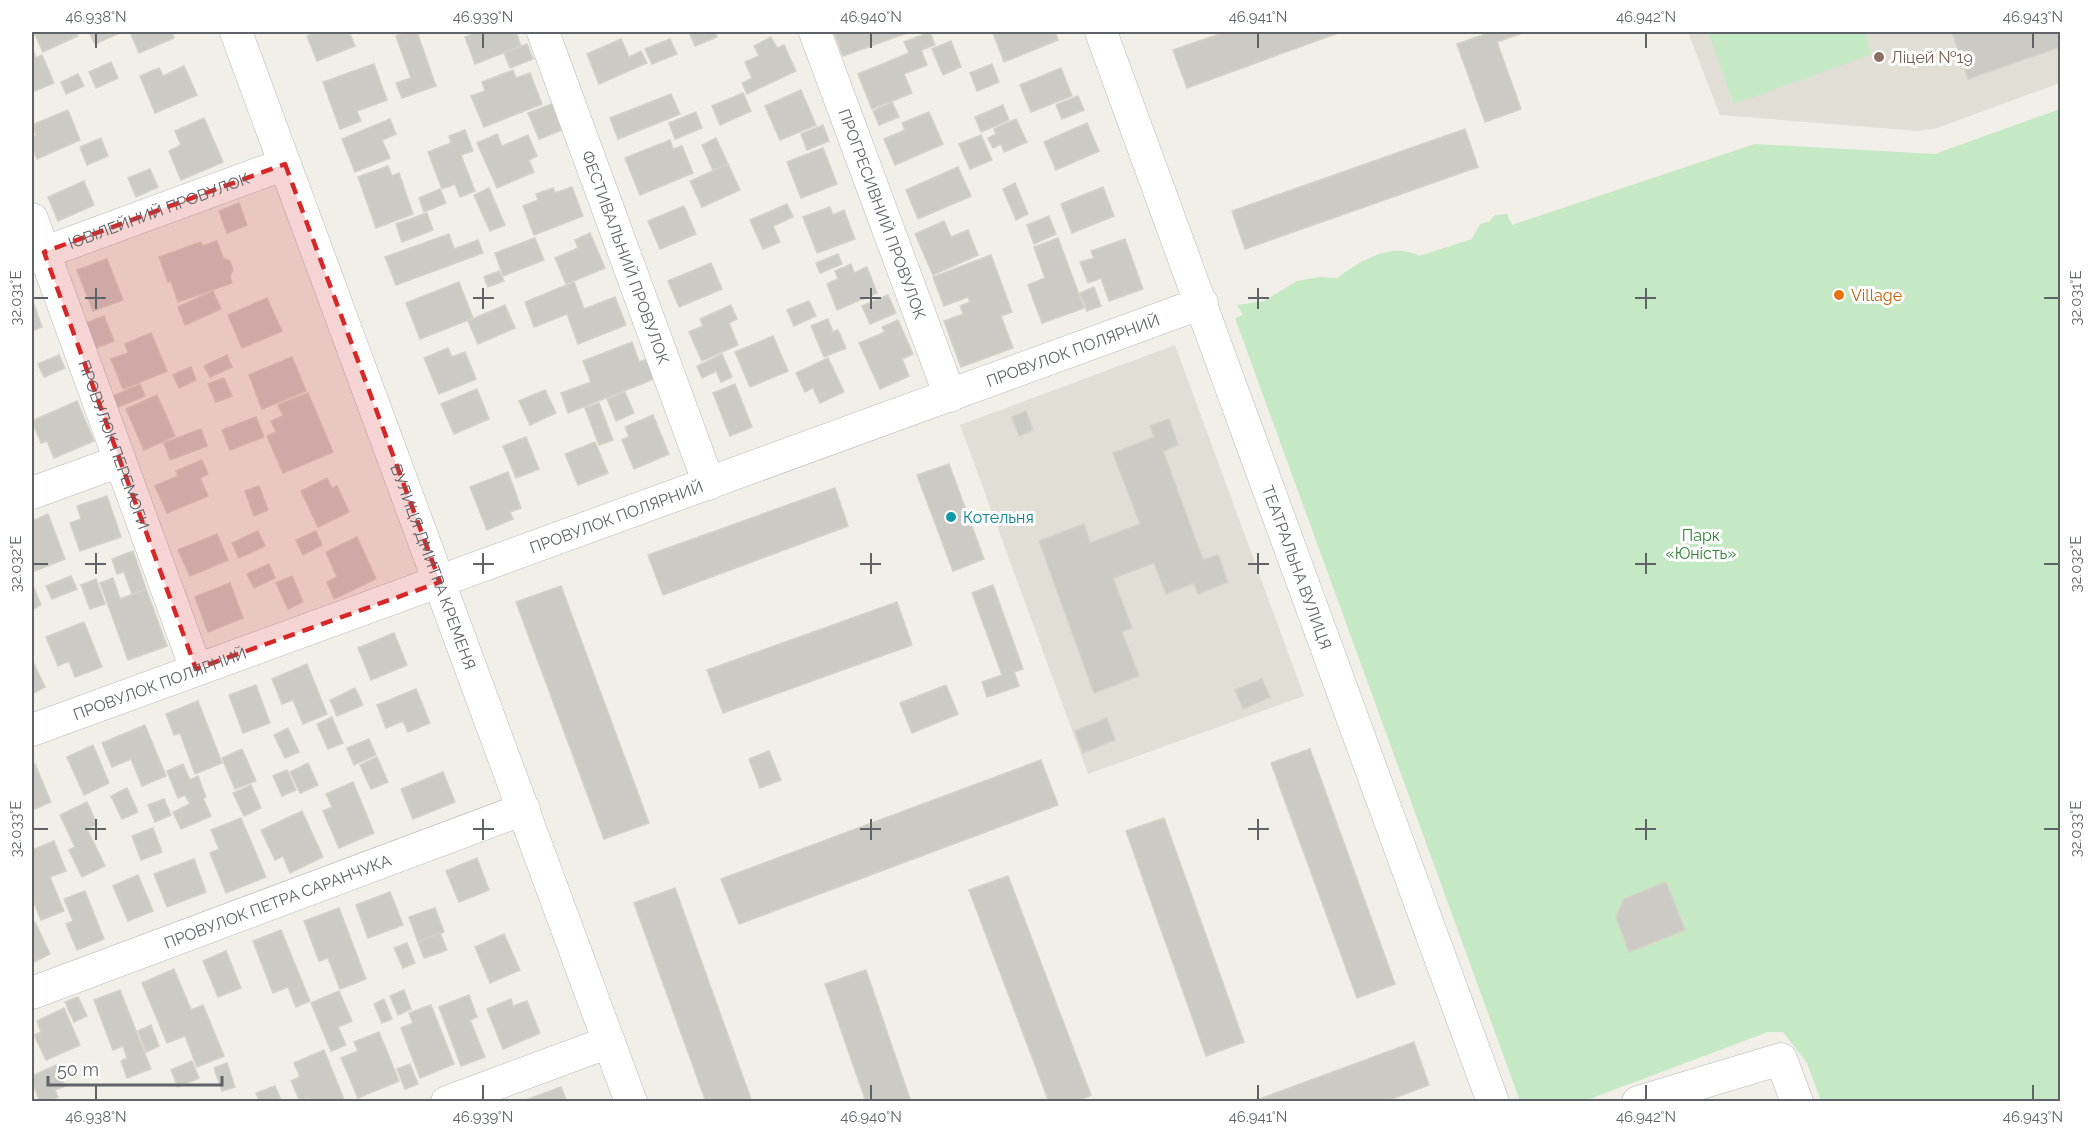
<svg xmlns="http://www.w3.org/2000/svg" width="2092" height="1133" font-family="Raleway,sans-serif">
<rect width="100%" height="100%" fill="#f1efe8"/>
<g fill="#e1ded6">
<polygon points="1688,32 2060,32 2060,83 1937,128 1919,131 1720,115"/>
<polygon points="1175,345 1304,696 1088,774 960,425"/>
</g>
<g fill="#c5e8c5">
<polygon points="1708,32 1864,32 1872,54 1734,104"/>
<path d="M2060 109V1101H1821L1807 1063 1783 1032H1768L1584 1101H1520L1235 318 1243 315 1237 305 1264 301 1297 281 1320 277 1337 278C1358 262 1391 241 1419 256L1472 239 1480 224 1489 222 1495 215 1507 214 1512 225 1755 144 1935 154Z"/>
</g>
<g fill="#cccac5" stroke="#d6d1c6" stroke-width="1.5">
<polygon points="34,32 76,32 78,36 43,52"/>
<polygon points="89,32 122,32 95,44"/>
<polygon points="130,32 172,32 174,38 139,53"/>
<polygon points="318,32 349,32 355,46 317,61 307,36"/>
<polygon points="407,32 417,32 436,86 402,98 396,83 411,78 396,36"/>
<polygon points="470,32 516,32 521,46 475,64 465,37 471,35"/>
<polygon points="689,32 715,32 717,37 695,46"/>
<polygon points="834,32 910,32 843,56"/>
<polygon points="930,32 935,45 921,50 927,65 904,74 912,93 872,109 858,74 909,53 904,42"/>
<polygon points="998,32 1055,32 1058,40 1004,62 993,33"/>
<polygon points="1225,32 1341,32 1187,88 1173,50"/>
<polygon points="1491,32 1525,32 1497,42 1521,109 1485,122 1457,44"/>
<polygon points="1952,32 2060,32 2060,47 1968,79"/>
<polygon points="771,37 777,48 784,45 796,71 747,94 742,83 752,78 745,62 759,56 754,46"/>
<polygon points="621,39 629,57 641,51 647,63 599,84 587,54"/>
<polygon points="670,39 677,54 652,64 645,49"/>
<polygon points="951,41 961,67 943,75 932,49"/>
<polygon points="527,44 533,59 510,68 504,53"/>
<polygon points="32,48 36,58 42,55 54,83 32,92"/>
<polygon points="111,62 118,78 96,88 89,72"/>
<polygon points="374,64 387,100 357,111 361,121 340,129 323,82"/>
<polygon points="992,64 999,82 977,91 970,73"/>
<polygon points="184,66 197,95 155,113 140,76 159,68 163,76"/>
<polygon points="1061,68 1072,96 1031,112 1020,85"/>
<polygon points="513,70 516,78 530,73 542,104 484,127 471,96 485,91 482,82"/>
<polygon points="78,74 84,86 66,94 61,82"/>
<polygon points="801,90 816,125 780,140 765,106"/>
<polygon points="743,93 751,111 720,125 712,106"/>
<polygon points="671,94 680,114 618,139 610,118"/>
<polygon points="1078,96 1084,110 1062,119 1056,105"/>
<polygon points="892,102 899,117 879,125 873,111"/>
<polygon points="552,104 562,130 539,139 528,113"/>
<polygon points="1003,105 1009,120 981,132 975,117"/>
<polygon points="68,110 80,140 37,159 32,146 32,137 36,135 32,125"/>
<polygon points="696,112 702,128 675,139 669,123"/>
<polygon points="929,112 943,144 895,165 884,139 905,130 902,123"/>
<polygon points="204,118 223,162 181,180 169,151 181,145 175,131"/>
<polygon points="390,119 396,134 382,140 390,158 355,172 342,139"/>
<polygon points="1016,119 1027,142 1004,152 1001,144 993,148 988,138 996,134 994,129"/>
<polygon points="1087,123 1099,151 1056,170 1044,142"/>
<polygon points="823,125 829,141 807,150 801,134"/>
<polygon points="1465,129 1478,167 1245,249 1232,211"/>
<polygon points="465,130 473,151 461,155 475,191 460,197 455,184 442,189 428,152 451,143 449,136"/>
<polygon points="497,134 502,146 528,135 537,156 529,160 534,172 497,188 477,143"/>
<polygon points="981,135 992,160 970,169 959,144"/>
<polygon points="101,138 108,156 87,165 80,147"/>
<polygon points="716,138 728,164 713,170 702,145"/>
<polygon points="670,140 673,149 682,146 693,173 640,195 625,158"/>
<polygon points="823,148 837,184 801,198 787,162"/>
<polygon points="728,164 740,190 702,207 690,181"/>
<polygon points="388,166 392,176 399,173 413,214 376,228 358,177"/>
<polygon points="958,167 971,196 918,219 906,190"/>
<polygon points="150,169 158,187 136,197 128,178"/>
<polygon points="84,181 94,205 58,221 48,197"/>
<polygon points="1015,183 1028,214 1016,220 1003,189"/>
<polygon points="572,187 583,216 534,235 523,206 538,200 536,194 553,188 555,193"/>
<polygon points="1103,187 1114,216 1072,233 1061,204"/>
<polygon points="489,188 505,225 490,231 474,195"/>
<polygon points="440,189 446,203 424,212 419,198"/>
<polygon points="239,203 247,225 227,233 219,211"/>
<polygon points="787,204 793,217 773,226 780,242 763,249 750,220"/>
<polygon points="684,206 696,234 660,249 648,221"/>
<polygon points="830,207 833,215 844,210 855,239 817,253 803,217"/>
<polygon points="427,213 433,230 402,242 396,224"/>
<polygon points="1049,216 1056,234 1034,244 1027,225"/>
<polygon points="944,221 951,237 968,230 978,255 933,275 915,234"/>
<polygon points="590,233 605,268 566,284 555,258 578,248 575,240"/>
<polygon points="449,234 454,249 478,240 483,253 396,285 385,257"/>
<polygon points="535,238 544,260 503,276 495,253"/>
<polygon points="1058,238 1084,308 1042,323 1028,285 1045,278 1034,247"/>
<polygon points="1125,239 1143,289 1109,301 1101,278 1088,283 1080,262 1094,258 1091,251"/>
<polygon points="217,241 223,258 230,261 233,270 230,276 232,283 178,302 171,281 168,282 159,257 201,242 203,246"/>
<polygon points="838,254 842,264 820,273 816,263"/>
<polygon points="991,255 1012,312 1001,316 1013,348 961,367 944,321 963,314 960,306 970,302 968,297 944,306 933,277"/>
<polygon points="107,259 123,300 93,311 77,270"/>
<polygon points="711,263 722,289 679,307 668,281"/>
<polygon points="851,264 854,273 867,267 877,293 837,310 827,284 838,279 835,271"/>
<polygon points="499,271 504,281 488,287 484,277"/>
<polygon points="459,282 473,318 420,339 406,303"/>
<polygon points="574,282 584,309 615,297 626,325 578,344 567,314 534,327 525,302"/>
<polygon points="1094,287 1101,306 1087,311 1080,293"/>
<polygon points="213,291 221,309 185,325 178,307"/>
<polygon points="888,295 896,313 870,324 862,306"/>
<polygon points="267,298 282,331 242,348 228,315"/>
<polygon points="32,299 42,327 32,331"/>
<polygon points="809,301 816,316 794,326 787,310"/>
<polygon points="505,305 515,328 478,344 468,321"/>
<polygon points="731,305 737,319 729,323 738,345 702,361 689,332 703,326 700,319"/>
<polygon points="104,316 114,341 91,350 81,325"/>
<polygon points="828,319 833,332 838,330 846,348 824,357 811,326"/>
<polygon points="898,320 913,354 902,359 909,376 880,389 859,343 885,332 882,327"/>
<polygon points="151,333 167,371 123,389 111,359 128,353 125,344"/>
<polygon points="773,336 788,371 750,387 735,352"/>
<polygon points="632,342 639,362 647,359 654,379 568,413 561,393 591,382 583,361"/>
<polygon points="448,348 452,357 465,352 476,379 439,394 424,358"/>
<polygon points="722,354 732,377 721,382 716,371 702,378 697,366"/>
<polygon points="59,355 65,368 44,377 38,364"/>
<polygon points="227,355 232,367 210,377 204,366"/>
<polygon points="292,357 306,391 262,409 249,375"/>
<polygon points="828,358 844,392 820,403 813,388 805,392 796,373"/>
<polygon points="191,367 196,380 179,388 173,375"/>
<polygon points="224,378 232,396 216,402 208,384"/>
<polygon points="140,384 145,396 116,408 111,397"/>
<polygon points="735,384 752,427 730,436 713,393"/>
<polygon points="477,389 489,419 454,434 441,404"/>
<polygon points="545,390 556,413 530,425 519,401"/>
<polygon points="625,392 634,413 616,421 607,399"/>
<polygon points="308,393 333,452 283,473 267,436 276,432 271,421 283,416 278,405"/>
<polygon points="157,395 175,436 144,450 126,409"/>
<polygon points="77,401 94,441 54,458 47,441 41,443 32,421"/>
<polygon points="599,403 613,440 599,445 585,408"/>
<polygon points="1026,411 1033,430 1019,436 1012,417"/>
<polygon points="653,415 669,454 634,469 622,440 629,437 625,427"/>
<polygon points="256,417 264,437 230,450 222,430"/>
<polygon points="1169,419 1178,445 1163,451 1203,560 1218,555 1228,582 1198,594 1194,583 1166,594 1154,563 1113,578 1132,628 1122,632 1139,676 1094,693 1039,541 1084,524 1090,543 1140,524 1113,453 1154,437 1150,426"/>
<polygon points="201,429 207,446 170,460 164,443"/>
<polygon points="526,437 539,469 516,478 503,446"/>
<polygon points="595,442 608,473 578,485 565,454"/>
<polygon points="202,460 208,474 200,478 208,496 167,513 155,486 178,476 176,471"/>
<polygon points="949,464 984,559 953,571 917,475"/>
<polygon points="508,472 521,508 510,512 513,519 487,530 470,487"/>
<polygon points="327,478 332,488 337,486 349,512 318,527 301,491"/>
<polygon points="259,486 268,510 254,516 245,491"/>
<polygon points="835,488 848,526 663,595 648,555"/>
<polygon points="107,496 121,537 80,551 70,523 81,519 77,506"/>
<polygon points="48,514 65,559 32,572 32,521"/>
<polygon points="258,531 265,546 239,558 232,543"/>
<polygon points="316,531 322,545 303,555 296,540"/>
<polygon points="217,534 228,560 190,576 178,550"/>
<polygon points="357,537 376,579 334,599 327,582 337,577 326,552"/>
<polygon points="133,551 146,589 132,594 124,572 117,574 112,559"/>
<polygon points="269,564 275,578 254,588 247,574"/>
<polygon points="71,576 77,589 52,599 46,586"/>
<polygon points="292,576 303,602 288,609 276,583"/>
<polygon points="113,578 120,599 146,589 167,646 128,660 100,583"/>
<polygon points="96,579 105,604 90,609 81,585"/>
<polygon points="32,583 41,605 32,610"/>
<polygon points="230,583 243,618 208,632 195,597"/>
<polygon points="993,585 1023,669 1014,672 1019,686 987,697 982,682 1002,675 972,593"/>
<polygon points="561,586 649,823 604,839 516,602"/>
<polygon points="897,602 912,645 723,713 707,670"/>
<polygon points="84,622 102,667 75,677 69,661 58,666 46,637"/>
<polygon points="394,633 407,665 371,680 358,648"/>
<polygon points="32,660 45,687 32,694"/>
<polygon points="307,664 327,714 303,724 293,700 282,704 272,679"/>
<polygon points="1262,679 1270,697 1243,709 1235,690"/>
<polygon points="256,685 270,723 243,733 229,695"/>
<polygon points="946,685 958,714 912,733 900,703"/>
<polygon points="355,688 363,705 337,716 330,700"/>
<polygon points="416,689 430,723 408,732 403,721 386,728 377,705"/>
<polygon points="198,701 222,763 195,774 180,733 174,735 166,714"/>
<polygon points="332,717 343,743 328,749 317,724"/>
<polygon points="1107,718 1115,740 1083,753 1075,731"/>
<polygon points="145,725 166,776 142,786 131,759 112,767 102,743"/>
<polygon points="288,728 299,752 285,758 274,735"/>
<polygon points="369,739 376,755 354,765 347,748"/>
<polygon points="93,745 109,783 84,795 67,757"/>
<polygon points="242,749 256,781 235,789 222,758"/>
<polygon points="1310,749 1395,984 1357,998 1271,763"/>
<polygon points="769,751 781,780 760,788 749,759"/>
<polygon points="377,757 388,782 371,789 360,765"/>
<polygon points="1041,760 1058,805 739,924 721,879"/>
<polygon points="308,763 318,785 300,793 290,772"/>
<polygon points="35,764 51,802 32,810 32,765"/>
<polygon points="183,764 190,780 198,776 206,797 203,798 211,816 181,829 173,812 190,804 185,795 178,798 167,771"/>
<polygon points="287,770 296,790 282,796 273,776"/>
<polygon points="443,772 455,802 413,819 401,789"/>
<polygon points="353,782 374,833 339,848 323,811 332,807 326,794"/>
<polygon points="251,785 261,808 244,816 233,793"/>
<polygon points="127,788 138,812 122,819 111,796"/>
<polygon points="164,799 171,815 155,822 148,805"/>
<polygon points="87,802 97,824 87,829 105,866 82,877 69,850 75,847 60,815"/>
<polygon points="302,811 323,857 290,873 283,856 275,860 261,830"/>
<polygon points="241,818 266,877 226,893 210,853 219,849 211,830"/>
<polygon points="1164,818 1244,1042 1206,1056 1126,831"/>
<polygon points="153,828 162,852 141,860 132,836"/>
<polygon points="54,841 66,871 50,877 64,911 41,920 32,898 32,850"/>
<polygon points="477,858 489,890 459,902 446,871"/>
<polygon points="194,859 206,892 167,907 154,874"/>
<polygon points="138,875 153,911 128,921 113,886"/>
<polygon points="1008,876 1091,1095 1075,1102 1049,1102 969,890"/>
<polygon points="1666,882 1685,930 1629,952 1616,917 1624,899"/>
<polygon points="675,888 752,1102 706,1102 634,903"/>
<polygon points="85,891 104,939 77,950 66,924 73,921 64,899"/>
<polygon points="390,892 403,925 368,938 356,905"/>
<polygon points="339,908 366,979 340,989 328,958 319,961 304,921"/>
<polygon points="435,908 444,932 418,942 409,917"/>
<polygon points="35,922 50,954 32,963 32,924"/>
<polygon points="281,930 310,1001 296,1007 288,987 273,993 253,941"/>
<polygon points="440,933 447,950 424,958 418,942"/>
<polygon points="504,934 520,970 490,983 475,947"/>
<polygon points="407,943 415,963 403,968 394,948"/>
<polygon points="226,951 241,988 218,997 203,961"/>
<polygon points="174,969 191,1010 203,1005 224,1056 197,1067 185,1036 167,1043 142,983"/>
<polygon points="866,970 911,1102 866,1102 825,984"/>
<polygon points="120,990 151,1069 127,1078 121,1061 127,1058 123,1046 113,1050 94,1000"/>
<polygon points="404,990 411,1009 398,1015 390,996"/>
<polygon points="339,991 352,1021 338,1027 346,1045 331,1051 311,1003"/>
<polygon points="469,995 477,1017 470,1020 485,1057 461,1066 439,1007"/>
<polygon points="78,997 87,1016 74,1022 65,1002"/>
<polygon points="384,999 392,1019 382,1023 374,1004"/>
<polygon points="511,999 513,1006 527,1001 540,1033 503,1049 487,1009"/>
<polygon points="431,1005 454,1064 420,1078 401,1028 413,1023 409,1013"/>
<polygon points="64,1008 80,1045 46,1060 34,1035 41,1032 37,1021"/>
<polygon points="151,1025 159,1046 146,1052 138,1031"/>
<polygon points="379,1032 399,1081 358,1098 341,1058 358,1051 354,1042"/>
<polygon points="1414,1042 1429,1085 1384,1102 1251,1102"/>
<polygon points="324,1050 345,1102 310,1102 308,1098 300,1101 291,1081 300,1077 294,1063"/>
<polygon points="192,1061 199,1078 178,1087 171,1070"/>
<polygon points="227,1063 235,1087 222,1091 214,1068"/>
<polygon points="410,1064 418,1084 405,1089 397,1069"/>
<polygon points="56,1065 65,1086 55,1090 58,1097 47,1102 40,1102 32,1081 32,1076"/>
<polygon points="275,1086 282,1102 256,1102 259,1100 256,1093"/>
<polygon points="561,1087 567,1102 523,1101"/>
</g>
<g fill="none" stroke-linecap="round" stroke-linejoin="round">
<g stroke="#b5b8bc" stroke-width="33">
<g id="minor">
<path id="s1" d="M236 32 631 1102"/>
<path id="s2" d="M543 32 709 484"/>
<path id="s3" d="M815 32 950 396"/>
<path id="s4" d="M1101 32 1493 1102"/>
<path id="s5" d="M32 219 196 669"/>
<path id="s6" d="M32 257 285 164"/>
<polyline points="32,493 120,461"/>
<path id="s7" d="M32 730 1202 303"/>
<path id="s8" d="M32 993 524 809"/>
<polyline points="447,1102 609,1042"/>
<polyline points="1638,1102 1781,1059 1797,1102"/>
</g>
</g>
<use href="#minor" stroke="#fff" stroke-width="32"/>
</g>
<path fill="#d62828" fill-opacity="0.2" stroke="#d62828" stroke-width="4.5" stroke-dasharray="12 8" stroke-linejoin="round" d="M285 164 440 582 196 669 44 252Z"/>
<path fill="none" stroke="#5f6368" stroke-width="2" d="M96 33V48M483 33V48M871 33V48M1258 33V48M1646 33V48M2033 33V48M96 288V309M483 288V309M871 288V309M1258 288V309M1646 288V309M33 298H48M85 298H106M473 298H494M860 298H881M1248 298H1269M1635 298H1656M2044 298H2059M96 553V574M483 553V574M871 553V574M1258 553V574M1646 553V574M33 564H48M85 564H106M473 564H494M860 564H881M1248 564H1269M1635 564H1656M2044 564H2059M96 819V840M483 819V840M871 819V840M1258 819V840M1646 819V840M33 829H48M85 829H106M473 829H494M860 829H881M1248 829H1269M1635 829H1656M2044 829H2059M96 1085V1100M483 1085V1100M871 1085V1100M1258 1085V1100M1646 1085V1100M2033 1085V1100"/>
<circle fill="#8d6e63" stroke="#fff" stroke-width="2" cx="1879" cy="57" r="6"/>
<circle fill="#e8710a" stroke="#fff" stroke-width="2" cx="1839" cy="295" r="6"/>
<circle fill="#0f9aa8" stroke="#fff" stroke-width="2" cx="951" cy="517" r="6"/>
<g text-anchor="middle" stroke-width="6" stroke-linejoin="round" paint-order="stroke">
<g font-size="16" fill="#785e54" stroke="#fff" text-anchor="start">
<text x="1891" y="63">Ліцей №19</text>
</g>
<g font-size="16" fill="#5f6368" stroke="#fff">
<text dy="6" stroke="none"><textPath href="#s6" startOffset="135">ЮВІЛЕЙНИЙ ПРОВУЛОК</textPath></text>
<text dy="6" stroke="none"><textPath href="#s3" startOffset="194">ПРОГРЕСИВНИЙ ПРОВУЛОК</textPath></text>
<text dy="6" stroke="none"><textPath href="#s2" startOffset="240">ФЕСТИВАЛЬНИЙ ПРОВУЛОК</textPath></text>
<text dy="6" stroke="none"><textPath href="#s7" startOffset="1108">ПРОВУЛОК ПОЛЯРНИЙ</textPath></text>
<text dy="6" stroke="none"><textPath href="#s5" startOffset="240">ПРОВУЛОК ПЕРЕМОГИ</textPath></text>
<text dy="6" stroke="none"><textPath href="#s7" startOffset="622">ПРОВУЛОК ПОЛЯРНИЙ</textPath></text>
<text dy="6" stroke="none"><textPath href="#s1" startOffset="570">ВУЛИЦЯ ДМИТРА КРЕМЕНЯ</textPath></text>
<text dy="6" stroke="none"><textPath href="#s4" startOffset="570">ТЕАТРАЛЬНА ВУЛИЦЯ</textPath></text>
<text dy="6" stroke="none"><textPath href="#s7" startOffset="136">ПРОВУЛОК ПОЛЯРНИЙ</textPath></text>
<text dy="6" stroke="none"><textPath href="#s8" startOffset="262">ПРОВУЛОК ПЕТРА САРАНЧУКА</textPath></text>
</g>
<g font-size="16" fill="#c56008" stroke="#fff" text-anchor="start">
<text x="1851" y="301">Village</text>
</g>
<g font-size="16" fill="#0d838f" stroke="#fff" text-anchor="start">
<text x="963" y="523">Котельня</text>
</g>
<g font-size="16" fill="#348238" stroke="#fff">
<text x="1701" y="541">Парк<tspan x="1701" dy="18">«Юність»</tspan></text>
</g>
</g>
<rect width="2092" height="1133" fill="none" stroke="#ffffff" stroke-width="66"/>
<path d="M48 1076v9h174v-9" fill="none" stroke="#5f6368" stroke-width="3"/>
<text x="57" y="1076" font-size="18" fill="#5f6368" stroke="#ffffff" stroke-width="4.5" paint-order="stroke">50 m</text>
<rect x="33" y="33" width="2026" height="1067" fill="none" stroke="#5f6368" stroke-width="2"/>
<g font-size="15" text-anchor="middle" fill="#5f6368">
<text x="96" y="22">46.938°N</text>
<text x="483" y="22">46.939°N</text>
<text x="871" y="22">46.940°N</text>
<text x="1258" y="22">46.941°N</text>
<text x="1646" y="22">46.942°N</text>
<text x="2033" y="22">46.943°N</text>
<text transform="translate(2076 298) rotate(-90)" y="5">32.031°E</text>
<text transform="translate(16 298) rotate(-90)" y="5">32.031°E</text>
<text transform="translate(2076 564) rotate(-90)" y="5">32.032°E</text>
<text transform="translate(16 564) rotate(-90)" y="5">32.032°E</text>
<text transform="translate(2076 829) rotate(-90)" y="5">32.033°E</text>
<text transform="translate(16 829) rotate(-90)" y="5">32.033°E</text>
<text x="96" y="1122">46.938°N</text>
<text x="483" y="1122">46.939°N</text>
<text x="871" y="1122">46.940°N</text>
<text x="1258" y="1122">46.941°N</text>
<text x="1646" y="1122">46.942°N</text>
<text x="2033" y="1122">46.943°N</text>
</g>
</svg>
